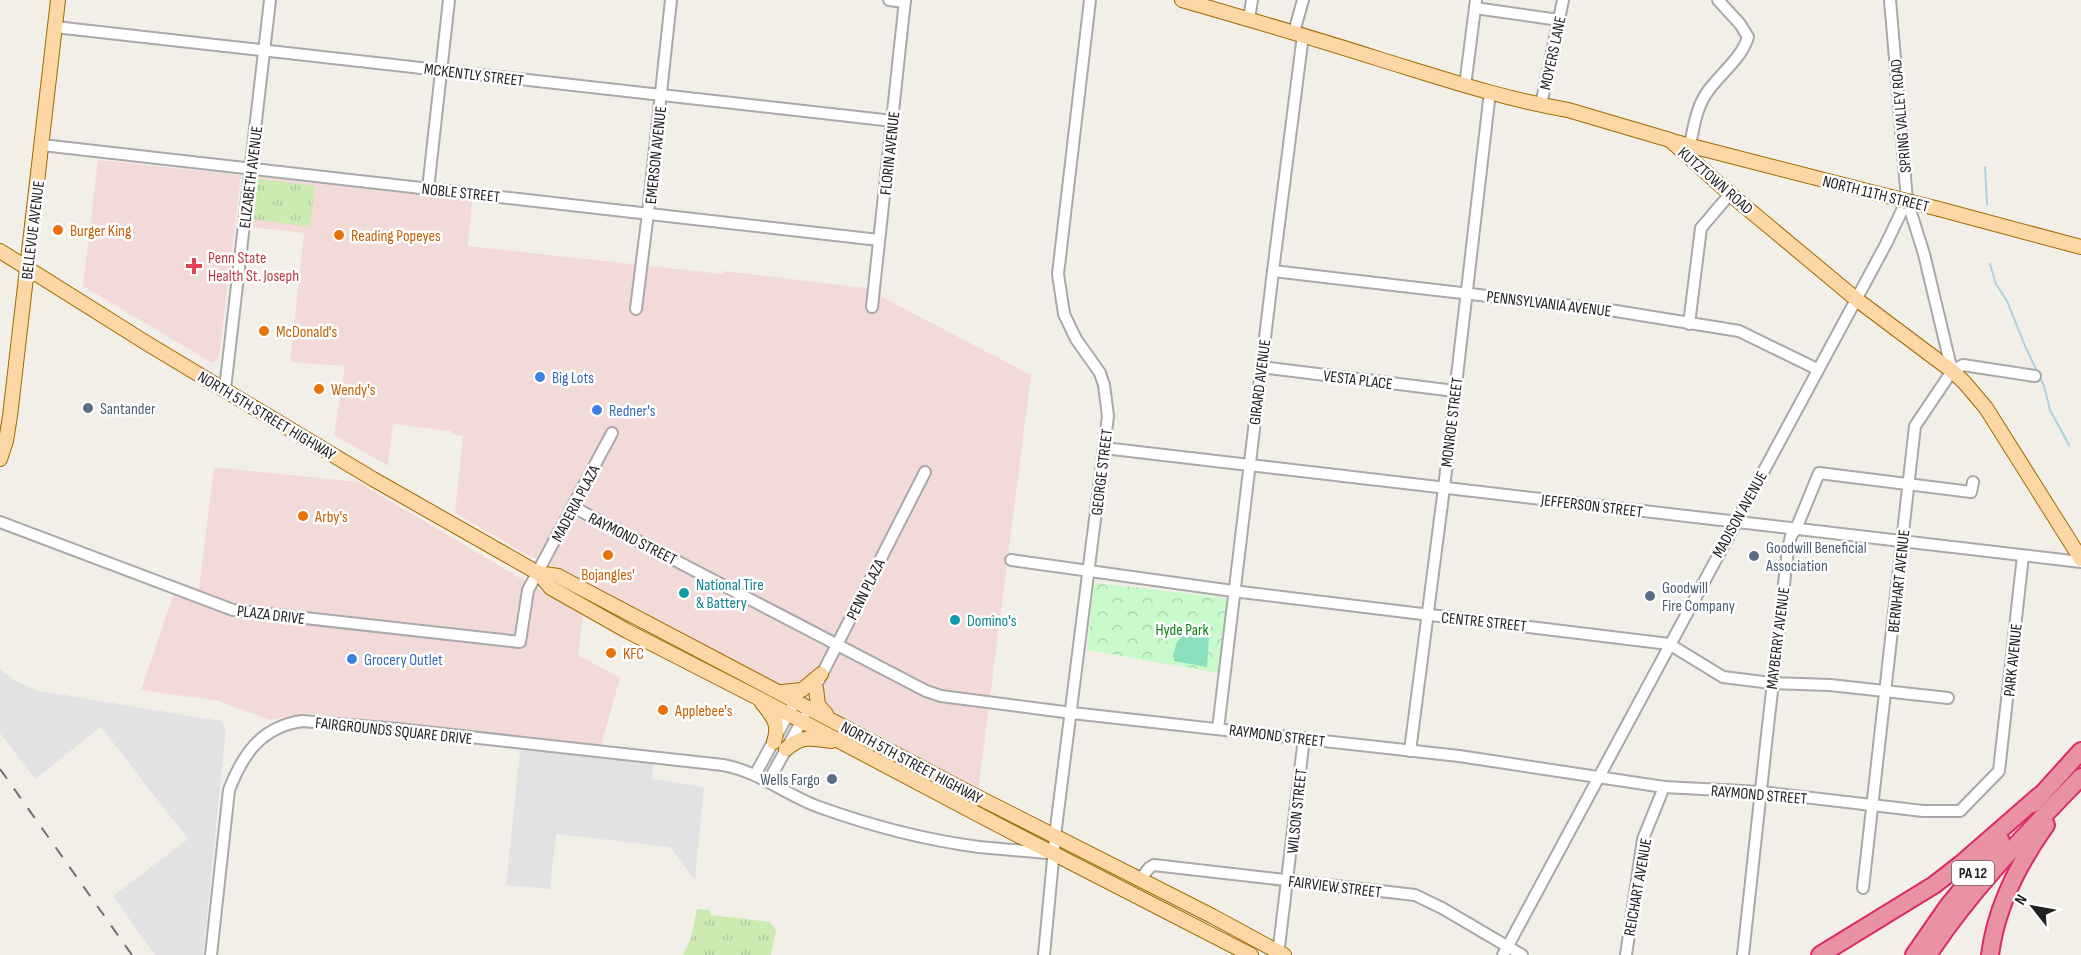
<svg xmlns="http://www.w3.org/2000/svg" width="2081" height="955" font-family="'Sofia Sans Condensed',sans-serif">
<defs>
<pattern id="grass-tufts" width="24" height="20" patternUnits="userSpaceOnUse" patternTransform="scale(1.5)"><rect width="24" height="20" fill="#cdebb0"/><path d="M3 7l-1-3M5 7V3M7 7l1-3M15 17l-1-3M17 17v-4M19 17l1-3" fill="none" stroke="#b0c997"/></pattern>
<pattern id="park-crowns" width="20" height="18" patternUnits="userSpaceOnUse" patternTransform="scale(1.5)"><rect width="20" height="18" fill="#c8facc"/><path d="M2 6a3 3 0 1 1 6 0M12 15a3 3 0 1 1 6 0" fill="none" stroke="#acd6af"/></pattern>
</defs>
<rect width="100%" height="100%" fill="#f2efe9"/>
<g fill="#f2dad9">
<polygon points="98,160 241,175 219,357 216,361 212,363 83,286"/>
<polygon points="251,169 473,193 468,246 723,274 724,271 865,288 1031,375 978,792 911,757 894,743 825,707 811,695 807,704 788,689 555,567 527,555 455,513 463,436 451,434 451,431 393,424 388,466 334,435 345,366 290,362 304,233 244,226"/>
<polygon points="214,467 358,482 583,615 578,655 620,678 601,746 417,728 308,713 269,720 219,701 141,690 178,581 199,589"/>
</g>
<g fill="url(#grass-tufts)">
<polygon points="258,179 315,186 310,227 253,219"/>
<polygon points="697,909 709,910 711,915 770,922 776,930 771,955 683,955 691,938"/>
</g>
<polygon fill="url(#park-crowns)" points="1097,583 1225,598 1227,606 1219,673 1087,650 1094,587"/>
<path fill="#88e0be" d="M1191 632H1199L1209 638 1207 667 1174 661C1174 647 1176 637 1191 632Z"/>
<g fill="#e2e2e2">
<polygon points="0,669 14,680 35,690 221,721 226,729 203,955 155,955 113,896 188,839 101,727 35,779 0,733"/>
<polygon points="521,743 654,757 652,779 704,787 695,881 670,847 556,834 550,889 506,885"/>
</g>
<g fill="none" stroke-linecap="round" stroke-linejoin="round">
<g stroke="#aad3df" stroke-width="2">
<polyline points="1985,167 1987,204"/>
<polyline points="1990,264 1996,284 2007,301 2025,346 2044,386 2050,410 2069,445"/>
</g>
<g stroke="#a9a9a9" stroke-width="14">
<g id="minor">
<polyline points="889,0 905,2"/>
<polyline points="1890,0 1907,200 1924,254 1952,371"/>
<polyline points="1475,8 1559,20"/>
<polyline points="1249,19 1252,0"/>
<polyline points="55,27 893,121"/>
<polyline points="1294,32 1303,0"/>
<polyline points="1465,86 1476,0"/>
<polyline points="1541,105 1563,0"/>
<path d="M1690 144C1694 127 1696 109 1706 94 1718 75 1741 60 1748 37L1740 24 1718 0"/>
<polyline points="42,145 879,240"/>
<polyline points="428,189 449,0"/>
<polyline points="1273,271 1616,311 1739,331 1817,369"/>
<polyline points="872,307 905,0"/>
<polyline points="636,309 648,213 671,0"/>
<polyline points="1689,324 1701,228 1730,194"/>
<polyline points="1261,367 1455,391"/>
<polyline points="225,389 270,0"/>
<polyline points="1104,448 2081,562"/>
<polyline points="573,507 926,691 941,696 1072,713 1459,756 1664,787 1761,792 1923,811 1960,811 1999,771 2023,556"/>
<polyline points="0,522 233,610 520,642 528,590 612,433"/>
<polyline points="1011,560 1233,591 1669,644 1723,677 1771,683 1830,685 1948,698"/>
<polyline points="819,680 925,472"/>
<polyline points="1218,729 1273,271 1303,35"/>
<polyline points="1410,751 1444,488 1490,92"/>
<polyline points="755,775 796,700"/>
<polyline points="768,782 804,717"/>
<polyline points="1140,880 1149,868 1154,865 1415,895 1442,908 1522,955"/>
<polyline points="1863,888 1915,426 1952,371 1963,365 2035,376"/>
<path d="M211 955 229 790C243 754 261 727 302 721L398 729 723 765C758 771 786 795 819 807 869 825 926 840 979 847 1002 849 1025 851 1047 853"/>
<polyline points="1044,955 1056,828 1108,416 1104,385 1100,373 1076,339 1064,314 1058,274 1090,0"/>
<polyline points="1278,955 1304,738"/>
<polyline points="1503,955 1886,244 1907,200"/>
<polyline points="1626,955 1643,839 1664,787"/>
<path d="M1743 955C1758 820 1772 684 1788 549L1791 536 1796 529 1819 473 1971 492 1973 482"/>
</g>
</g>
<g stroke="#a06b00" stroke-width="16">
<g id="major">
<path d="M1182 0C1248 19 1313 38 1379 59 1441 78 1503 99 1568 110L1670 140 1730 194 1856 299 1952 371 1964 382 1986 408 2081 559"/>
<polyline points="1672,141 1875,193"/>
<polyline points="1939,209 2081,247"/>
<polyline points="0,251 148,344 373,479 538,573 551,588 627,631 756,697 998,825 1251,955"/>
<polyline points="0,459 6,441 10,416 58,0"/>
<polyline points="538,573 558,576 960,788 1212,916 1284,955"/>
<polyline points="816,688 818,705 826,714"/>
<polyline points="782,692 802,690 821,674"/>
<path d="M762 703C773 717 780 723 774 742"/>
<path d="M786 749C804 734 810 739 831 741"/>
</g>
</g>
<g stroke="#dc2a67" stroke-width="20">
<g id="highway">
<polyline points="2033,804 2081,751"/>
<polyline points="1820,955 1934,885 1961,864 2039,796"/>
<polyline points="1914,955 1948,906 2001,841"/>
<path d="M1928 955C1971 889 2027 833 2081 777"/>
<path d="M1990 955C1996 907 2018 864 2046 825"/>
</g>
</g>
<use href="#minor" stroke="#fff" stroke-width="10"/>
<use href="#major" stroke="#fcd6a4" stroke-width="14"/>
<use href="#highway" stroke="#e892a2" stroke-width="16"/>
<polyline stroke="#707070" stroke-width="2" stroke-dasharray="12 12" stroke-linecap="butt" points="0,769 132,955"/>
<g stroke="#a06b00" stroke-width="16" stroke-linecap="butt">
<polyline id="major-bridge" points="1875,193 1939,209"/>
</g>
<use href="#major-bridge" stroke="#fcd6a4" stroke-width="14"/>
</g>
<g fill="#e8710a" stroke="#fff" stroke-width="2">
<circle cx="58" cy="230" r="6"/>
<circle cx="339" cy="235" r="6"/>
<circle cx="264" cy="331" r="6"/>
<circle cx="319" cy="389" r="6"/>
<circle cx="303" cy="516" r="6"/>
<circle cx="608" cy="555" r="6"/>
<circle cx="611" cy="653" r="6"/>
<circle cx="663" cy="710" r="6"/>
</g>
<path fill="#e0444e" stroke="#fff" stroke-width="2" d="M191 257h6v6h6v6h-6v6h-6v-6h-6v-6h6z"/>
<g fill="#3f7fe0" stroke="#fff" stroke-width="2">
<circle cx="540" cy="377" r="6"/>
<circle cx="597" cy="410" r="6"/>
<circle cx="352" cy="659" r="6"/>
</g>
<g fill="#5c6f8a" stroke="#fff" stroke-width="2">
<circle cx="88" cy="408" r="6"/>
<circle cx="1754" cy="556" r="6"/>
<circle cx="1650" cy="596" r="6"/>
<circle cx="832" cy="779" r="6"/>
</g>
<g fill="#0f9aa8" stroke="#fff" stroke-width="2">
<circle cx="684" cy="593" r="6"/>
<circle cx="955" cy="620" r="6"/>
</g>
<g text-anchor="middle" stroke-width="5" stroke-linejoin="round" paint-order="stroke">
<rect fill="#fff" stroke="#646464" stroke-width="1.5" x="1952" y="861" width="42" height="24" rx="4.5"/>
<g font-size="15" font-weight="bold" fill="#222">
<text x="1973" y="878">PA 12</text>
</g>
<g font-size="16" fill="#222" stroke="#fff">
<text transform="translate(1552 53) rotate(-78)" y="6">MOYERS LANE</text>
<text transform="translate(474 74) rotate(7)" y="6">MCKENTLY STREET</text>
<text transform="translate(1900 116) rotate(-95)" y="6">SPRING VALLEY ROAD</text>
<text transform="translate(889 153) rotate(-84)" y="6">FLORIN AVENUE</text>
<text transform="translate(655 155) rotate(-84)" y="6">EMERSON AVENUE</text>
<text transform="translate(250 177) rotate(-83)" y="6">ELIZABETH AVENUE</text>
<text transform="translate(1716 180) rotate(41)" y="6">KUTZTOWN ROAD</text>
<text transform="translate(461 192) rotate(6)" y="6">NOBLE STREET</text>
<text transform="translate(1876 193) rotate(14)" y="6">NORTH 11TH STREET</text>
<text transform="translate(32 230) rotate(-83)" y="6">BELLEVUE AVENUE</text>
<text transform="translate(1549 303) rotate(7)" y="6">PENNSYLVANIA AVENUE</text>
<text transform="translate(1358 379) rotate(7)" y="6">VESTA PLACE</text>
<text transform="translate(1259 382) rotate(-83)" y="6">GIRARD AVENUE</text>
<text transform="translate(267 415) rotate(31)" y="6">NORTH 5TH STREET HIGHWAY</text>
<text transform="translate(1451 422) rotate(-83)" y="6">MONROE STREET</text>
<text transform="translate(1101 472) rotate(-83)" y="6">GEORGE STREET</text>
<text transform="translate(575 503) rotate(-62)" y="6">MADERIA PLAZA</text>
<text transform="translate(1592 505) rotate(7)" y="6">JEFFERSON STREET</text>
<text transform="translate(1739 514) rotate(-61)" y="6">MADISON AVENUE</text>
<text transform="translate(633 538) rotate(27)" y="6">RAYMOND STREET</text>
<text transform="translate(1898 581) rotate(-84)" y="6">BERNHART AVENUE</text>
<text transform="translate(865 589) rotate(-63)" y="6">PENN PLAZA</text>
<text transform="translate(271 614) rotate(7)" y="6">PLAZA DRIVE</text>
<text transform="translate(1484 621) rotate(6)" y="6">CENTRE STREET</text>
<text transform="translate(1777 638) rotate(-83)" y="6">MAYBERRY AVENUE</text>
<text transform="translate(2012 660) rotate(-84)" y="6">PARK AVENUE</text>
<text transform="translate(394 730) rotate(6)" y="6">FAIRGROUNDS SQUARE DRIVE</text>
<text transform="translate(1277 735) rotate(7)" y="6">RAYMOND STREET</text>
<text transform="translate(912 762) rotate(28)" y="6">NORTH 5TH STREET HIGHWAY</text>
<text transform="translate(1759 794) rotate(5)" y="6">RAYMOND STREET</text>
<text transform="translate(1296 811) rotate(-84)" y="6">WILSON STREET</text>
<text transform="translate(1335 886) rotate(7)" y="6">FAIRVIEW STREET</text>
<text transform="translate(1637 887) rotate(-80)" y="6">REICHART AVENUE</text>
</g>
<g font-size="16" fill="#c56008" stroke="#fff" text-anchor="start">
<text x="70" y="236">Burger King</text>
<text x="351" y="241">Reading Popeyes</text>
<text x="276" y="337">McDonald's</text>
<text x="331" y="395">Wendy's</text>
<text x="315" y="522">Arby's</text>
<text x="608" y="580" text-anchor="middle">Bojangles'</text>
<text x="623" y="659">KFC</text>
<text x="675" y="716">Applebee's</text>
</g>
<g font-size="16" fill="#be3a42" stroke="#fff" text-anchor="start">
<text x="208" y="263">Penn State<tspan x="208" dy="18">Health St. Joseph</tspan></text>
</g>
<g font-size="16" fill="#366cbe" stroke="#fff" text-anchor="start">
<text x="552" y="383">Big Lots</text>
<text x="609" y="416">Redner's</text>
<text x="364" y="665">Grocery Outlet</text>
</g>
<g font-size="16" fill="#4e5e75" stroke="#fff" text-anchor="start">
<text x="100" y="414">Santander</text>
<text x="1766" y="553">Goodwill Beneficial<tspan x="1766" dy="18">Association</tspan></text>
<text x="1662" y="593">Goodwill<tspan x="1662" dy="18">Fire Company</tspan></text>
<text x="820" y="785" text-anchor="end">Wells Fargo</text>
</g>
<g font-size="16" fill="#0d838f" stroke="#fff" text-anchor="start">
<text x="696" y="590">National Tire<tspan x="696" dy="18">&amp; Battery</tspan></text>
<text x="967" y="626">Domino's</text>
</g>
<g font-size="16" fill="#0c8416" stroke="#fff">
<text x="1182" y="635">Hyde Park</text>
</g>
</g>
<g transform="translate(2033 907) rotate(301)" stroke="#ffffff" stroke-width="4.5" paint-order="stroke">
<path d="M0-4.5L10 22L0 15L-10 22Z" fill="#222222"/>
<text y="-9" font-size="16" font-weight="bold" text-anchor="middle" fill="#222222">N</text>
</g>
</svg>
